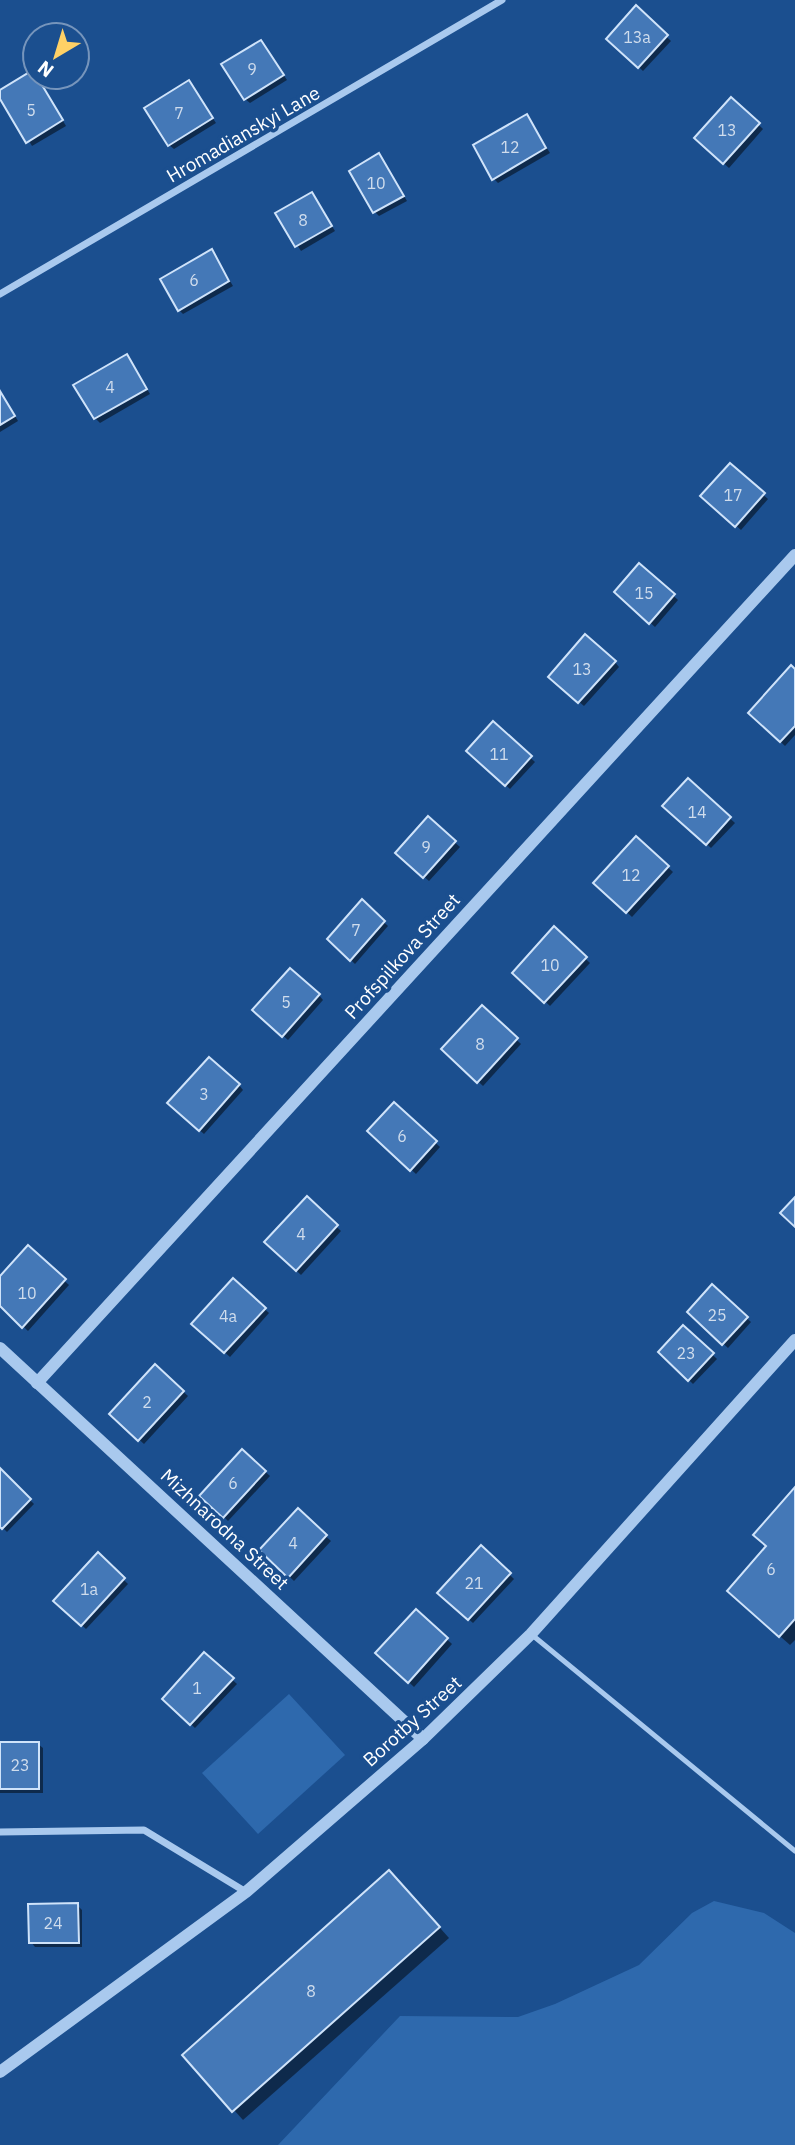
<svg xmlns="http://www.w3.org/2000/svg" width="795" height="2145" font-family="'IBM Plex Sans',sans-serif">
<rect width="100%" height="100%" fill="#1b4f8f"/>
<g fill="#2e69ad">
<polygon points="289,1694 345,1755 258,1834 202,1773"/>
<polygon points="714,1901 764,1913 795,1933 795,2145 278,2145 400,2016 518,2017 555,2004 639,1965 692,1913"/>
</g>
<g fill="#0007">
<polygon points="636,8 671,41 643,71 608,39"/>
<polygon points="261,42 287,80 250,103 245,99"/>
<polygon points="37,77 66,126 32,146 0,92"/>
<polygon points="189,82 216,123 174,149 169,145"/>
<polygon points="731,99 763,129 729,168 696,138"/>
<polygon points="527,116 550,153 498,183 494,179"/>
<polygon points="379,155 407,201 379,216 375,212"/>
<polygon points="312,194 335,231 301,251 278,214"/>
<polygon points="212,251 233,286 183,314 179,310"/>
<polygon points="127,356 150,394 100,423 95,418"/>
<polygon points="0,390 18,421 0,432"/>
<polygon points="730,465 768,499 741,530 703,496"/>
<polygon points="640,565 678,600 655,627 616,592"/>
<polygon points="615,662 619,667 584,706 554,681"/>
<polygon points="795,671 795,735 785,746 751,713"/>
<polygon points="493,723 535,762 510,789 468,751"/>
<polygon points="688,780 735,823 711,848 665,806"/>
<polygon points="428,818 460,847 429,881 397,853"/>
<polygon points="636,838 673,872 632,917 596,883"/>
<polygon points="362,902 388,926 355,964 329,939"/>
<polygon points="554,929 590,963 550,1006 515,973"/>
<polygon points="319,995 323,1000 288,1040 259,1015"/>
<polygon points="482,1007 521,1044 483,1086 444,1049"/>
<polygon points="239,1085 243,1090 204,1134 174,1108"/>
<polygon points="394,1104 440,1147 416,1174 369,1131"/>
<polygon points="307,1199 341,1231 301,1275 267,1242"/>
<polygon points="28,1248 69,1285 28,1331 0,1304 0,1279"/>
<polygon points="233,1280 269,1313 230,1357 193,1324"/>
<polygon points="712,1287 751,1322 728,1348 689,1312"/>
<polygon points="683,1327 717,1359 693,1384 660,1352"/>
<polygon points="155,1366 188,1396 144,1444 111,1414"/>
<polygon points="242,1451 270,1476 228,1521 202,1495"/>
<polygon points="0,1471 34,1504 7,1532 0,1525"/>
<polygon points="795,1489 795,1640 790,1645 739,1600"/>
<polygon points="298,1511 331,1541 294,1581 261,1550"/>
<polygon points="481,1548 514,1579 473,1623 444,1598"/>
<polygon points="98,1555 128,1584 86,1629 55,1601"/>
<polygon points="416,1611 452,1644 414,1687 378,1653"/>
<polygon points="204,1654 237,1684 195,1728 164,1699"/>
<polygon points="0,1744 38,1744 43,1748 43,1793 0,1793"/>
<polygon points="399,1882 449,1938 243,2120 234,2110"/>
<polygon points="77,1905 82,1910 82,1947 35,1947 31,1942"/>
</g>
<g fill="#4478b7" stroke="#cfe3fa" stroke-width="2">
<polygon points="636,5 668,35 638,68 606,39"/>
<polygon points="261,40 284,75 244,100 221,64"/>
<polygon points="33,70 63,120 26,143 0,99 0,90"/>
<polygon points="189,80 213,118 168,146 144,108"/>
<polygon points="731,97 760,123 723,164 694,138"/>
<polygon points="527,114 546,148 492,180 473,145"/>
<polygon points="379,153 404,196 373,213 349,171"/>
<polygon points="312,192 332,226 295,247 275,213"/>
<polygon points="212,249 229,281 178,311 160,279"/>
<polygon points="127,354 147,389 94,419 73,385"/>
<polygon points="0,391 15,416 0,425"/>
<polygon points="730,463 765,493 735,527 700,496"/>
<polygon points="639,563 675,594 649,624 614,592"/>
<polygon points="585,634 616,661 578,703 548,677"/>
<polygon points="791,665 795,669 795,726 780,742 748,713"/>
<polygon points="493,721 532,756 505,786 466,751"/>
<polygon points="688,778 731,817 706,845 662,806"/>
<polygon points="428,816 456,841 423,878 395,853"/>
<polygon points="636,836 669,866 626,913 593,883"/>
<polygon points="362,899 385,921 350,961 327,939"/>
<polygon points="554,926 587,957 544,1003 512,973"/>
<polygon points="290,968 320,994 282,1037 252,1010"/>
<polygon points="482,1005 518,1038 477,1083 441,1049"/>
<polygon points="209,1057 240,1084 199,1131 167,1103"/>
<polygon points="394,1102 437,1141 410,1171 367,1131"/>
<polygon points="307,1196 338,1225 296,1271 264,1242"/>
<polygon points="795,1197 795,1227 780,1213"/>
<polygon points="28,1245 66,1279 22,1328 0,1306 0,1276"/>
<polygon points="233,1278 266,1308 224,1353 191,1324"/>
<polygon points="712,1284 748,1317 722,1345 687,1312"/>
<polygon points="683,1325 714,1353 688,1381 658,1352"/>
<polygon points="155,1364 184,1391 138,1441 109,1414"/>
<polygon points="242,1449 266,1471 223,1518 199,1496"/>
<polygon points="0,1468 31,1499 2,1529 0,1527"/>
<polygon points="795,1487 795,1619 779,1637 727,1591 766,1546 753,1535"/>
<polygon points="298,1508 327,1535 288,1578 259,1550"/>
<polygon points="481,1545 511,1573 468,1620 437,1593"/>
<polygon points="98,1552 125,1578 81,1626 53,1601"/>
<polygon points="416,1609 448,1638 408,1683 375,1653"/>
<polygon points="204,1652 234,1678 190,1725 162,1699"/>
<rect x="0" y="1742" width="39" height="47"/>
<polygon points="389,1870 440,1927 232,2112 182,2055"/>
<polygon points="78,1903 79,1943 29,1943 28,1904"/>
</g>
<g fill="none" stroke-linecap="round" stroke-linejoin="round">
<polyline stroke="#a9c9ee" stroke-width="5" points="531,1634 795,1851"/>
<g stroke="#a9c9ee" stroke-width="7">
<polyline points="0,294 502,0"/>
<polyline points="0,1832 144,1830 246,1892"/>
</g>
<g stroke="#a9c9ee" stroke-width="12">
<polyline points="0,1348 423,1739"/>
<polyline points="37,1383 795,555"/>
<polyline points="0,2072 246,1892 423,1739 531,1634 795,1340"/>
</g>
</g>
<g text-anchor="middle" stroke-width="7" stroke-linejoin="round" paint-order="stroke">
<g font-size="16" fill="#d0dded">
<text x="637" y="43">13а</text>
<text x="252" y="75">9</text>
<text x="31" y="116">5</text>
<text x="179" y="119">7</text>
<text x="727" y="136">13</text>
<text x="510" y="153">12</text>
<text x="376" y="189">10</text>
<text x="303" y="226">8</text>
<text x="194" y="286">6</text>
<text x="110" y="393">4</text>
<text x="733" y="501">17</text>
<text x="644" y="599">15</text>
<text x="582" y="675">13</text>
<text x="499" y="760">11</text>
<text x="697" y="818">14</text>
<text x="426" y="853">9</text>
<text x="631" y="881">12</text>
<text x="356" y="936">7</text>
<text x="550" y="971">10</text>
<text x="286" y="1008">5</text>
<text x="480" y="1050">8</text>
<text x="204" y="1100">3</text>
<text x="402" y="1142">6</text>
<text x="301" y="1240">4</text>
<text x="27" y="1299">10</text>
<text x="717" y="1321">25</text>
<text x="228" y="1322">4а</text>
<text x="686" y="1359">23</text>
<text x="147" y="1408">2</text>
<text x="233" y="1489">6</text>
<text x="293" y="1549">4</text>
<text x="771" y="1575">6</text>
<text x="474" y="1589">21</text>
<text x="89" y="1595">1а</text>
<text x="197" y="1694">1</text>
<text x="20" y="1771">23</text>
<text x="53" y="1929">24</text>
<text x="311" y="1997">8</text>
</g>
<g font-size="19" fill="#fff" stroke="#1b4f8f">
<text transform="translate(243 134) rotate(-30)" y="7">Hromadianskyi Lane</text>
<text transform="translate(402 956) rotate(-48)" y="7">Profspilkova Street</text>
<text transform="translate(225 1529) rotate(43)" y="7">Mizhnarodna Street</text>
<text transform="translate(412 1721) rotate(-42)" y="7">Borotby Street</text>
</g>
</g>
<g transform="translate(56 56) rotate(218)"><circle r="33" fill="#1b4f8f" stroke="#7695bc" stroke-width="2"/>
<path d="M0-5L12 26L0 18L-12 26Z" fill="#ffd166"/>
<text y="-10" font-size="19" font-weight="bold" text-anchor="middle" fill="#ffffff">N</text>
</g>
</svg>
